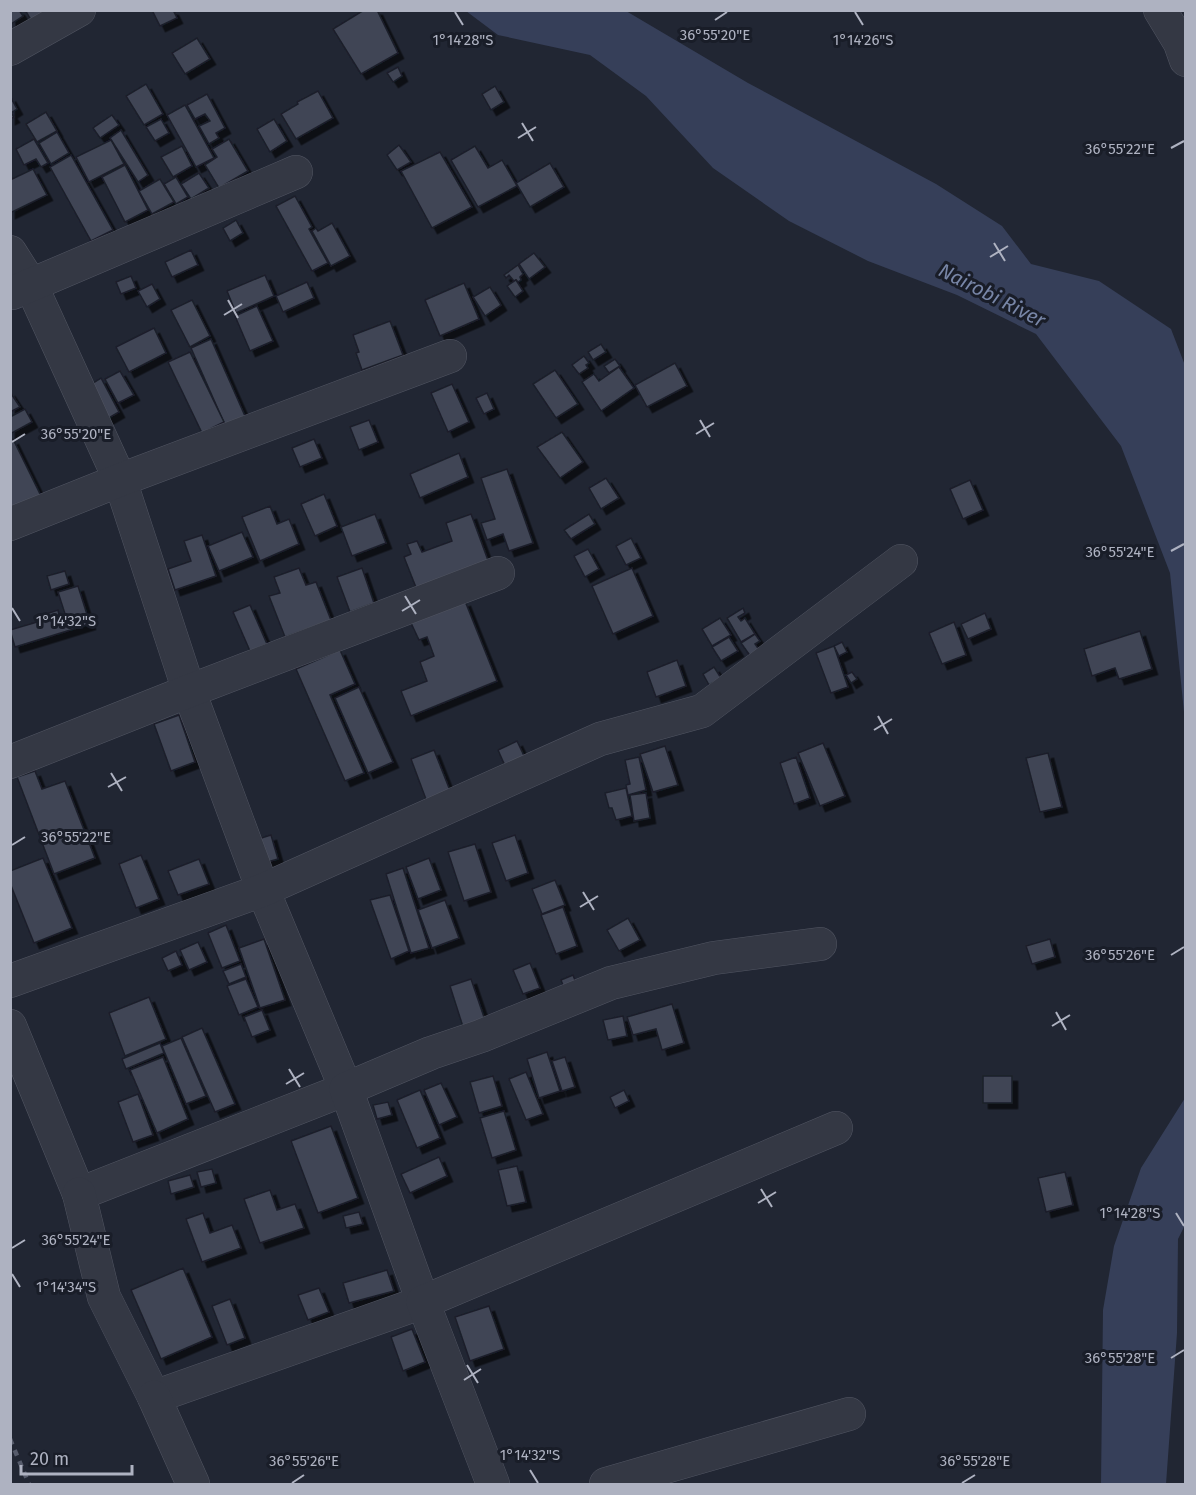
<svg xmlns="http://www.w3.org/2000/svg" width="1196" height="1495" font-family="'Fira Sans',sans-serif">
<defs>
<filter id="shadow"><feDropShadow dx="5.5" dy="5.5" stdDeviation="0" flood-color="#0009"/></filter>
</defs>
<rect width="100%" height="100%" fill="#212633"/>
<g fill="#363f59">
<polygon points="466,11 626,11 748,83 936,184 1002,226 1031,264 1099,281 1171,329 1186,368 1185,722 1170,573 1121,446 1036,334 957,295 868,261 789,221 713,168 646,96 590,55 498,35"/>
<polygon points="1185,1098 1185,1225 1178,1239 1177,1333 1166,1484 1101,1484 1103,1310 1114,1246 1141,1168"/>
</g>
<g fill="#3f4554" stroke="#1b1f2a" stroke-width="1.5" filter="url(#shadow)">
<polygon points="10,10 19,10 23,16 11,24"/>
<polygon points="25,10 47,10 31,20"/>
<polygon points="152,10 173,10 177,18 160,26"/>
<polygon points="364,10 377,10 398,53 361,74 333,29"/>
<polygon points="197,38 210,59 185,74 172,53"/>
<polygon points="398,67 402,76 393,82 387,73"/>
<polygon points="146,84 163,114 144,125 126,96"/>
<polygon points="495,86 504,102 491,110 482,94"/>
<polygon points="318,91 333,118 296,139 281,114 298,104 297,102"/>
<polygon points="207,94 225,128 216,133 219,138 209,144 199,126 210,121 205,114 195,119 187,105"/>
<polygon points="10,96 17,109 11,113 14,117 10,119"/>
<polygon points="185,105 214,158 196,167 167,115"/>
<polygon points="46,112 57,131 37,142 26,124"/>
<polygon points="112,115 119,125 100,138 93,128"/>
<polygon points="161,119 169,133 155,141 146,127"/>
<polygon points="274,119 287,141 270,152 257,129"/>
<polygon points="121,130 148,175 138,182 110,138"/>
<polygon points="57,132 69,153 51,164 39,143"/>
<polygon points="34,139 48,163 41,167 36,159 24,165 16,149"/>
<polygon points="229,139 248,171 219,188 205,165 217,157 212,149"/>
<polygon points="111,140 124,164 89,182 76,157"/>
<polygon points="399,145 411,162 397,170 387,155"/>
<polygon points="182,146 192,166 173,177 161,157"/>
<polygon points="475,146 488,168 502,160 517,186 478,207 451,160"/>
<polygon points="440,152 472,207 432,228 401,171"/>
<polygon points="71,155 113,230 91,241 50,167"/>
<polygon points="550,163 564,187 530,207 516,183"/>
<polygon points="125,165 148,210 125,222 102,177"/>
<polygon points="33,169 47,195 10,213 10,180"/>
<polygon points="199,173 209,188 191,199 181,184"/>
<polygon points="176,177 188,197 176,204 164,184"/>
<polygon points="160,179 174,202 152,214 139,191"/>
<polygon points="295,196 312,227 309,229 328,263 312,271 276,206"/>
<polygon points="236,220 243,233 230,241 223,228"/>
<polygon points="332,223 350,256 331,266 312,231 316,228 318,231"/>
<polygon points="191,250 198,265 172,277 165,262"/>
<polygon points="534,253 545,267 529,279 519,264"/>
<polygon points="518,265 523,274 520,277 521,280 518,282 516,280 514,281 509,275 506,278 504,275"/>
<polygon points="265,275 274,296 236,313 227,291"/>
<polygon points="131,276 136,288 121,294 116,282"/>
<polygon points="516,280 523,291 515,297 507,286"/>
<polygon points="307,282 314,298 283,312 276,296"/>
<polygon points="464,283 479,319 440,336 425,300"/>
<polygon points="152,284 160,299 147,307 138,291"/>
<polygon points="490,287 501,305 485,316 473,297"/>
<polygon points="192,300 210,336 190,347 171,310"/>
<polygon points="257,306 273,341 250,351 235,316"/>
<polygon points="390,321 403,355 362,370 356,353 359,352 353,335"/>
<polygon points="154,328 166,353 129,372 116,347"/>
<polygon points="211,339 245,416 225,425 191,348"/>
<polygon points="601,344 606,352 593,360 588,352"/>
<polygon points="190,352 224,422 202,433 168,362"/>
<polygon points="584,356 589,363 586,365 588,368 579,374 572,365"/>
<polygon points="615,359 620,366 609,373 604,366"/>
<polygon points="675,363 687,386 647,407 635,385"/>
<polygon points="619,367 634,388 601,411 582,382 594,374 599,381"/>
<polygon points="555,370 578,404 556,418 533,384"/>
<polygon points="120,371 134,395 118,403 105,379"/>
<polygon points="101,378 119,412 107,419 88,386"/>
<polygon points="452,384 469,422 448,432 431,393"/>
<polygon points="10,392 20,407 10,412"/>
<polygon points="487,393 494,409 484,414 476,398"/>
<polygon points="25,409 32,422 10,434 10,417"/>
<polygon points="369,420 378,442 359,450 350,427"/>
<polygon points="562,432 583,462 560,478 537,447"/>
<polygon points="13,439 41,496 10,510 10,441"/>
<polygon points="314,439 322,458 300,467 292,448"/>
<polygon points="459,453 468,477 420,498 410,474"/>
<polygon points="507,469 533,543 509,551 503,534 487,540 481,523 495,519 481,478"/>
<polygon points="606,478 619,498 601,509 589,488"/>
<polygon points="970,480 983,510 963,519 950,489"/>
<polygon points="324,494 337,526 315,536 301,504"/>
<polygon points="270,506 277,524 289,519 299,544 260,561 242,517"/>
<polygon points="375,514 386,543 352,556 341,527"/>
<polygon points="471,514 489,563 417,590 404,557 411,554 407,544 417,541 422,552 452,541 446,523"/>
<polygon points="589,514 595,524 571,539 564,530"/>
<polygon points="242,532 253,557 219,571 208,546"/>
<polygon points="202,535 216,576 175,590 168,569 191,561 184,541"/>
<polygon points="631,538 641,558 626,565 616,546"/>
<polygon points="588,549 599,569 585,577 574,556"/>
<polygon points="299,568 306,585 316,582 331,620 285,637 269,596 280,593 274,577"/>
<polygon points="362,568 374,603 350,612 337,577"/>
<polygon points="632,568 653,616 613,634 592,586"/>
<polygon points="65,571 69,584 51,590 47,576"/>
<polygon points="78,586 90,624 15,647 10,630 44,620 43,615 58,610 60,619 66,617 58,592"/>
<polygon points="465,601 497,681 411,716 401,691 427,681 420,662 434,656 427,637 419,640 411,623"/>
<polygon points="250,605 267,644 250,651 233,612"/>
<polygon points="743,608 745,613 738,617 741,621 745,618 755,634 741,642 727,618"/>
<polygon points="985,613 991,629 968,639 961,624"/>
<polygon points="720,618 731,635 712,646 702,629"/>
<polygon points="954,622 966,655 942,664 929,633"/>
<polygon points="1140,631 1152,669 1119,679 1115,668 1092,676 1084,649"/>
<polygon points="755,634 760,641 755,644 760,651 751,657 741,643"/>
<polygon points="729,637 738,651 721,661 712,647"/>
<polygon points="842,642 847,652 839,656 834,646"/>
<polygon points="834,646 848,687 831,693 816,653"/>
<polygon points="340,650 355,684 330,695 364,773 345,781 296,669"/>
<polygon points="677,660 686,686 656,697 647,672"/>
<polygon points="714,667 721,678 709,685 703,674"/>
<polygon points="852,672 857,679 851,683 846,675"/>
<polygon points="359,687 393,762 368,773 335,698"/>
<polygon points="179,715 195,762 171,771 154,724"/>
<polygon points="517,741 526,760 506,768 498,750"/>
<polygon points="823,743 845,796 820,806 798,753"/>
<polygon points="665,746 678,785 653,792 640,754"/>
<polygon points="434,750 451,793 427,802 411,759"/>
<polygon points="1048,753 1062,807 1040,812 1026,758"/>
<polygon points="639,757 646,790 628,795 626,785 630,784 625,760"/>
<polygon points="796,757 810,798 794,804 780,763"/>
<polygon points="35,771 42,789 65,781 95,858 54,874 17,777"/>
<polygon points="626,788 632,816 616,820 612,808 609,808 605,793"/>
<polygon points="646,793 650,818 634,821 630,795"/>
<polygon points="271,835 278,859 264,863 258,839"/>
<polygon points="515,835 528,873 506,881 492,843"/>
<polygon points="475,844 491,892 464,901 448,852"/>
<polygon points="141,855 159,899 136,908 119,864"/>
<polygon points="43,858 72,928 34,943 10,883 10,871"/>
<polygon points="429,858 441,890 418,899 406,867"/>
<polygon points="199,859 209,884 178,895 168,871"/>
<polygon points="403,868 429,948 411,953 386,874"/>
<polygon points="555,880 565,905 542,914 532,889"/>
<polygon points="390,895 409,951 391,959 370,900"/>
<polygon points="445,900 459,938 432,948 418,910"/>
<polygon points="563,907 577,946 556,954 541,915"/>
<polygon points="628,918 640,940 619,951 607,930"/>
<polygon points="226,925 240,961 222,968 208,933"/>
<polygon points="264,939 285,1000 260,1008 239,948"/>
<polygon points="1050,939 1055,957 1032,964 1026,946"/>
<polygon points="198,942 207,962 189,970 180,950"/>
<polygon points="176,951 182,965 168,971 162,958"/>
<polygon points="530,963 540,988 523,994 513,970"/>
<polygon points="241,964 246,977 229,984 223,971"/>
<polygon points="573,975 579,991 567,996 561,980"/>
<polygon points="246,979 258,1007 239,1015 227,986"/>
<polygon points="471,979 486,1023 464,1030 450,986"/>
<polygon points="149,997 166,1039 125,1056 109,1013"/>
<polygon points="672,1004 684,1043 662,1050 656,1029 633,1035 627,1017"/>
<polygon points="262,1010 270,1030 252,1037 244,1017"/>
<polygon points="623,1016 627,1036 608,1040 603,1020"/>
<polygon points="202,1028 235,1104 215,1112 182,1037"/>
<polygon points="181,1038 206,1096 186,1104 162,1046"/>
<polygon points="160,1043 164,1053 126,1069 122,1059"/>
<polygon points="547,1052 560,1091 539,1098 527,1059"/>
<polygon points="163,1057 188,1119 157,1133 130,1070"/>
<polygon points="565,1057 575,1087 562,1091 552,1061"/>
<polygon points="526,1072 543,1114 526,1120 509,1079"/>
<polygon points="493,1076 502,1106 479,1113 470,1082"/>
<rect x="983" y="1076" width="29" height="27"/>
<polygon points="441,1083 457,1117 439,1125 424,1090"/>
<polygon points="420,1090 440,1138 417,1148 397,1100"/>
<polygon points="624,1090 629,1101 615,1108 610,1097"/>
<polygon points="138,1094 153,1135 133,1142 118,1102"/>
<polygon points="388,1102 392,1115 377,1119 373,1105"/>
<polygon points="504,1111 516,1150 492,1158 480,1118"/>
<polygon points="331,1126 358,1198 318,1213 291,1141"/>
<polygon points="439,1157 447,1176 410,1193 401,1174"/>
<polygon points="517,1166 526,1202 507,1206 498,1170"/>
<polygon points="212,1169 216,1183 201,1187 197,1172"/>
<polygon points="1065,1172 1073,1205 1046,1212 1038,1178"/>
<polygon points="190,1175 194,1187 171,1194 168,1181"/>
<polygon points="270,1190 277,1210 295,1204 304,1228 260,1243 244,1199"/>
<polygon points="359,1212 363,1224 346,1228 343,1216"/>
<polygon points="203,1213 210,1233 232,1225 241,1248 202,1262 186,1219"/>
<polygon points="183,1268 212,1337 161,1359 131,1290"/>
<polygon points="387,1270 394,1291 349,1303 343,1283"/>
<polygon points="319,1288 329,1312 308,1320 298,1295"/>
<polygon points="230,1299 245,1338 227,1345 212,1306"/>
<polygon points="489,1306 504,1349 470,1361 455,1317"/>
<polygon points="412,1329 425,1362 403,1371 391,1337"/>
</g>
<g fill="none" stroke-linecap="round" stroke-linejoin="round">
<g stroke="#515562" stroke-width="34">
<g id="minor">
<polyline points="1160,10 1180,43 1186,60"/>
<polyline points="10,49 79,10"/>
<polyline points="10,252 31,285 120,480 189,691 263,890 346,1089 79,1194 10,1026"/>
<polyline points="12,293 296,172"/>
<polyline points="10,524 120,480 450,356"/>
<polyline points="10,762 189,691 498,573"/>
<polyline points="10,981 263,890 600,739 702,711 901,561"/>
<polyline points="79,1194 104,1297 154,1397 423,1302 346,1089 431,1053 481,1036 611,983 714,958 820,944"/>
<polyline points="154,1397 193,1484"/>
<polyline points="493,1484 423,1302 836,1128"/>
<polyline points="606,1484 849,1414"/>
</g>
</g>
<use href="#minor" stroke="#343844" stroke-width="33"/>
<polyline stroke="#565b6b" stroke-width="4.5" stroke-dasharray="6 6" stroke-linecap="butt" points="10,1439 29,1484"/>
</g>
<path fill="none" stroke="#aeb2c1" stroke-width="2" d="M455 12 463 25M855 12 863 25M715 20 727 12M522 123 533 141M518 138 536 127M1171 148 1184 141M994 243 1005 261M990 257 1008 246M228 300 238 318M224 315 242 304M700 420 710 437M696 434 714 423M12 442 25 434M1171 551 1184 544M405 596 416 614M12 608 20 621M402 611 420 600M878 716 888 734M874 730 892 719M111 773 122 791M108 787 126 777M12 845 25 837M583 892 594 910M580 907 598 896M1171 955 1184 947M1056 1012 1066 1030M1052 1026 1070 1015M289 1069 300 1087M286 1084 304 1073M761 1189 772 1207M758 1203 776 1192M1176 1213 1184 1226M12 1248 25 1240M12 1274 20 1287M1171 1358 1184 1350M467 1365 478 1383M464 1380 481 1369M530 1470 538 1483M292 1483 304 1475M962 1483 975 1475"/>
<g text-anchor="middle" stroke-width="6" stroke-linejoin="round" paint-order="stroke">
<g font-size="20" font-style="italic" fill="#7886a7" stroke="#191d28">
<text transform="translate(992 295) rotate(27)" y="7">Nairobi River</text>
</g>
</g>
<g font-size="15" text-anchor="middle" fill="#aeb2c1" stroke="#191d28" stroke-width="6" stroke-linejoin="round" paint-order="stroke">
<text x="715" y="40">36°55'20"E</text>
<text x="463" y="45">1°14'28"S</text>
<text x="863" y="45">1°14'26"S</text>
<text x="1120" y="154">36°55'22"E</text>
<text x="76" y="439">36°55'20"E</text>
<text x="1120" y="557">36°55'24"E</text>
<text x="66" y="626">1°14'32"S</text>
<text x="76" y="842">36°55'22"E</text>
<text x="1120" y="960">36°55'26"E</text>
<text x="1130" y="1218">1°14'28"S</text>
<text x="76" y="1245">36°55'24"E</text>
<text x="66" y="1292">1°14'34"S</text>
<text x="1120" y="1363">36°55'28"E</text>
<text x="530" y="1460">1°14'32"S</text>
<text x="304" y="1466">36°55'26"E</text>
<text x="975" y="1466">36°55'28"E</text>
</g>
<rect width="1196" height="1495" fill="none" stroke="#aeb2c1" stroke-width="24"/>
<path d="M21 1465v9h111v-9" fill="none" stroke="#aeb2c1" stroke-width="3"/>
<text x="30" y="1465" font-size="18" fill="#aeb2c1" stroke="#191d28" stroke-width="4.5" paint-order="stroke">20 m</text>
</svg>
